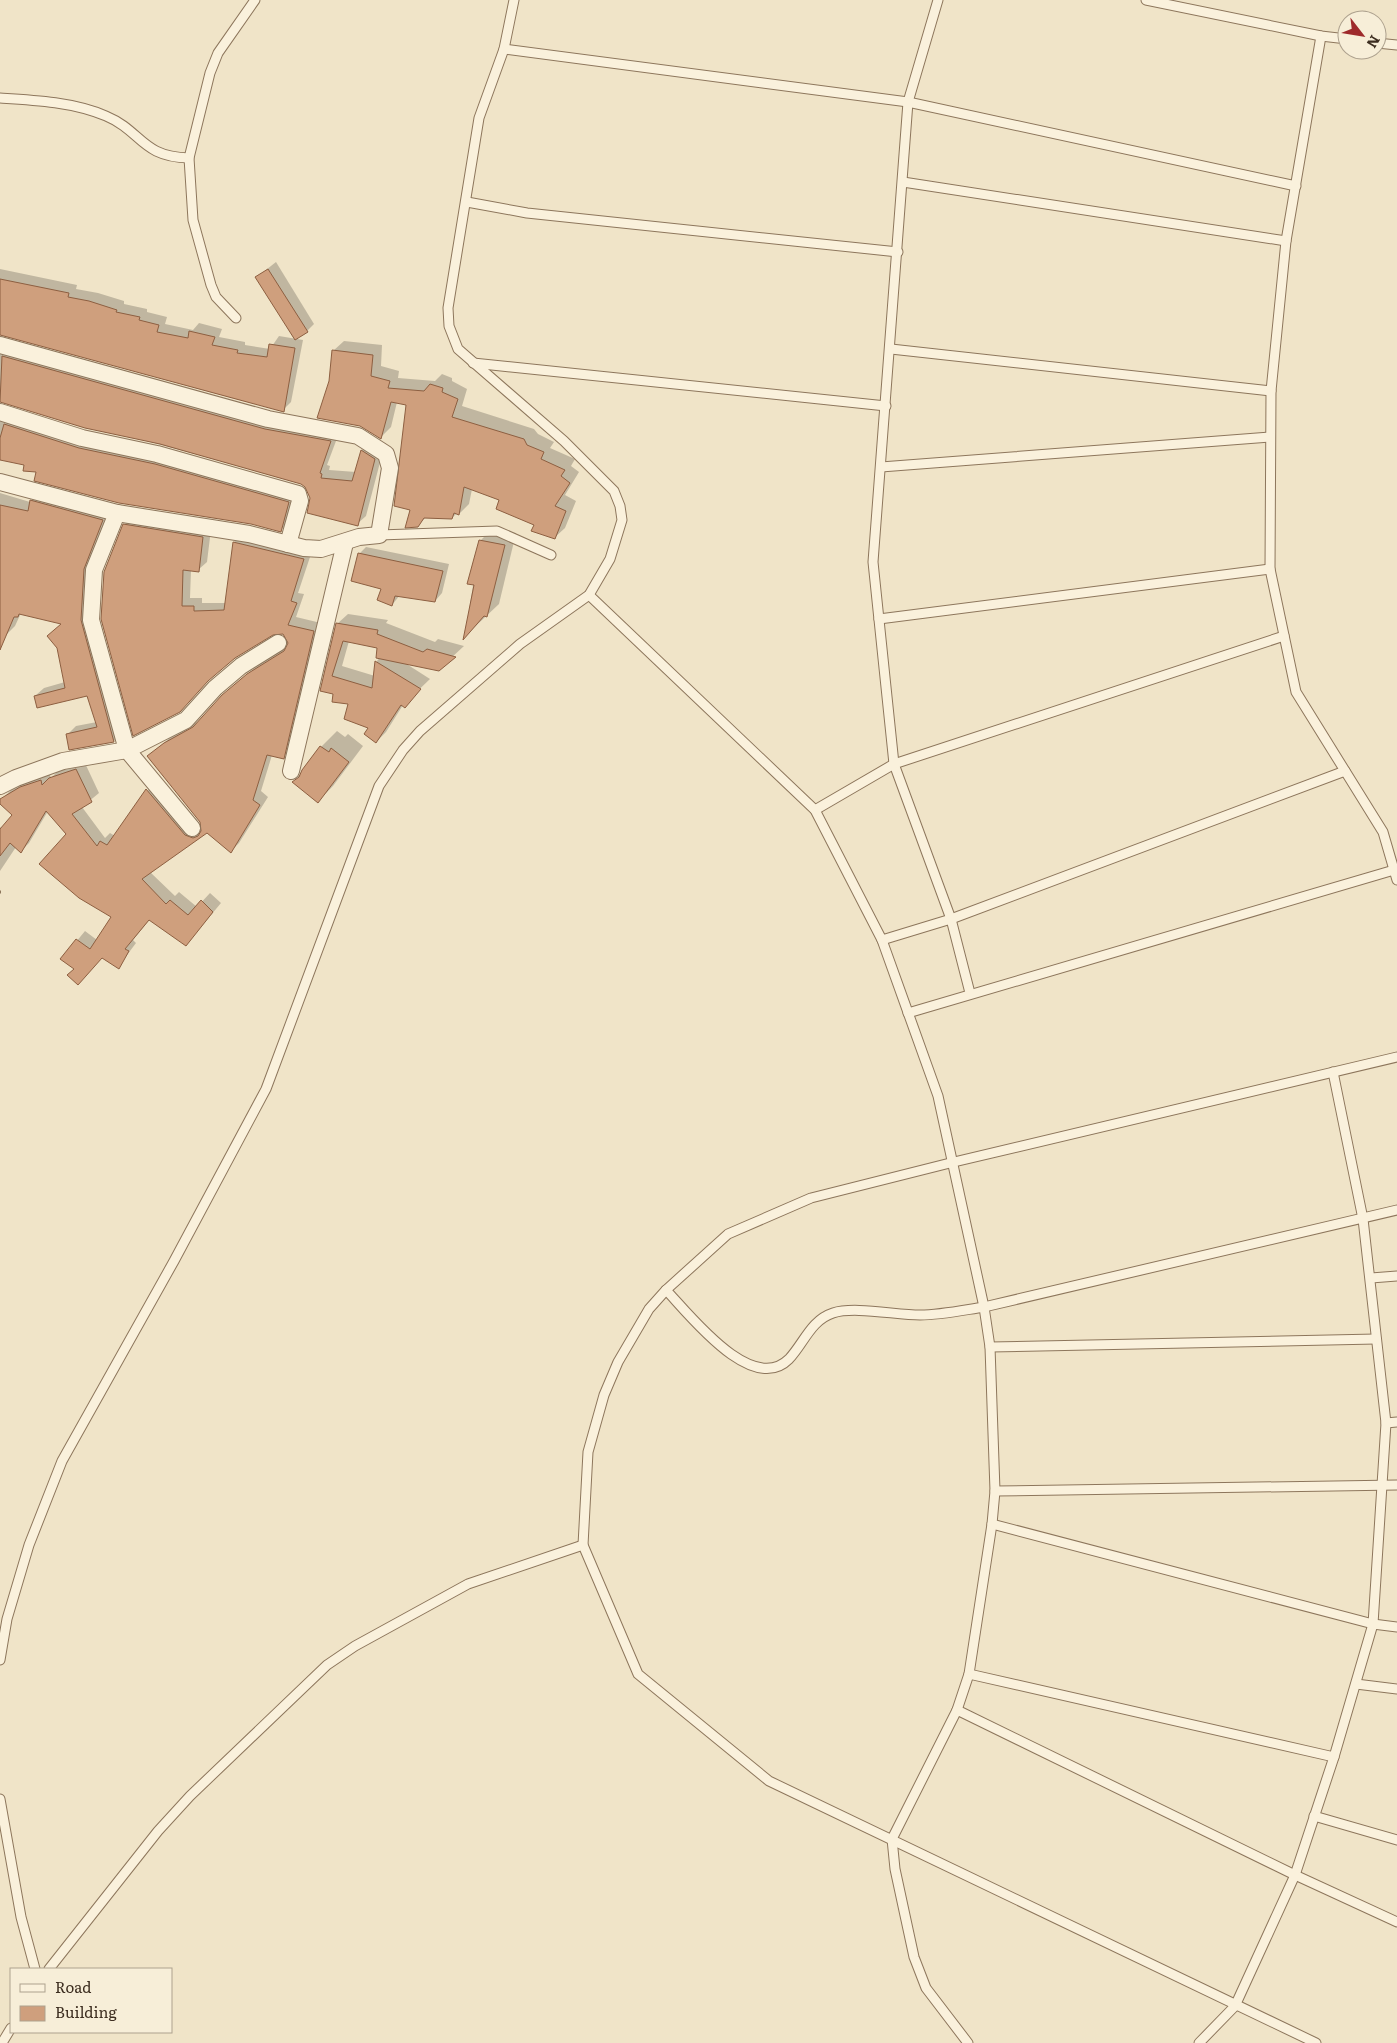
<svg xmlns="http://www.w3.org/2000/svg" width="1397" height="2043" font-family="Literata,serif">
<rect width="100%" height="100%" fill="#f0e4c8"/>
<g fill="#0003" fill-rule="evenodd">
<polygon points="276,262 314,324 307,331 257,277"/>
<polygon points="0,269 77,285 76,289 98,293 124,301 124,304 147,309 147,312 167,317 165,324 193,330 199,323 222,329 219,337 245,342 245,345 270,349 279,336 303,340 291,402 283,410 0,335"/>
<polygon points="0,341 339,433 327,465 330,466 329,470 356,472 362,450 370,442 383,451 366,516 357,524 311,498 306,486 301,483 0,401"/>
<polygon points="344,341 382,345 381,366 399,371 398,378 435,381 442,374 452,378 452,381 467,389 462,406 534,429 538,434 554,442 550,448 575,459 571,466 579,472 565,495 576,501 565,528 554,538 501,499 472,489 469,504 459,514 457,513 452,518 427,516 417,526 411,510 408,404 397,402 391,427 381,437 330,381 333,351"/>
<polygon points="0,408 297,494 289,522 281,530 37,471 26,464 0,459"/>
<polygon points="0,493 30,502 39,493 111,512 89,611 122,733 114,741 70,748 68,734 76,726 97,722 88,694 35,696 44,688 65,682 63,623 21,613 15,626 7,634 0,633"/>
<polygon points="133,516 211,529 207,562 198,570 191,570 190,598 202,598 202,603 227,603 234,542 242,534 312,551 298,593 304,594 296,617 321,623 292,749 283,757 272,755 261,791 268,797 239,843 231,851 207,832 150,872 175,896 179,892 197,907 210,893 221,903 186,945 150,919 133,940 136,943 118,967 103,957 75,968 62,959 85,931 97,940 113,917 68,834 48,811 29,843 21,851 16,847 0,871 0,827 2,829 14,815 0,801 14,787 49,772 51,778 59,770 84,761 99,793 82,807 105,838 110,833 115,836 155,781 193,827 203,830 201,821 149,756 173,735 201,720 232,687 257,666 288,645 288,638 284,633 272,633 234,657 211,677 124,525"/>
<polygon points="492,529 516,533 499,604 465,636 480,541"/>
<polygon points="366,547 449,564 442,593 435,601 400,595 392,605 359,554"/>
<path d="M348 614 388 620 386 623 435 642 438 639 464 646 438 670 405 663 430 679 403 705 386 732 376 742 370 727 350 703 335 693 322 690 337 624ZM349 641 378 647 380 657 377 661 375 676 342 666Z"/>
<polygon points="337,731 345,737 348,734 363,746 333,786 318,801 294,782 321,747"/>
</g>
<g fill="#cf9f7d" stroke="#8d5f41">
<polygon points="268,269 308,332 295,340 255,277"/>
<polygon points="0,279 69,293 68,297 89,301 117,310 116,312 140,317 139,320 159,325 157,332 188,338 189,331 215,337 212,345 238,350 237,353 267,357 269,344 295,348 284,412 0,335"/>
<polygon points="332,350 373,355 371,376 390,381 388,388 424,391 430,384 443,388 442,392 458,399 452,417 524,439 527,445 544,452 541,459 565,470 561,476 570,483 555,506 566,511 555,539 531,531 534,525 496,509 499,500 464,487 459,515 454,513 452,519 424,518 418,527 405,528 410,510 394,506 406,405 391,402 381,439 360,426 317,418 329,381"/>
<polygon points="2,356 265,429 331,441 320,473 322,474 321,478 352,481 361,450 375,459 358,526 307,513 310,498 305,487 301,484 160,444 85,428 0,402"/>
<polygon points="4,424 79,448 155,464 289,502 281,532 251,524 119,503 34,481 36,472 23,471 24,465 0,460 0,438"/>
<polygon points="30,500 103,520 84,569 81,620 114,742 69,750 66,734 97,727 87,696 37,708 34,696 65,688 57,648 47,636 61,624 19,614 18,617 14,617 0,650 0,505 28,511"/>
<polygon points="123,524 203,537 199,572 183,570 182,606 194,606 194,611 224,610 233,542 304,559 291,601 297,603 288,625 314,631 284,759 267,755 253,800 260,805 231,853 207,833 142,879 166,904 170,900 188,915 201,900 213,912 186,946 149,920 125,949 129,951 119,969 102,958 78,985 67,975 74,969 60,959 76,939 90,949 111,917 79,898 39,864 66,834 46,811 21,853 10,843 0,856 0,829 12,815 0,804 0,799 20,787 41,780 42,785 49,778 76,769 92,802 72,814 97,846 100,841 107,845 146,789 185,835 193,838 198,836 201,831 200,822 147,756 164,743 193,727 222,695 247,674 284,651 288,643 283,634 273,635 235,658 208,681 180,712 133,736 101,619 104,572"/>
<polygon points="479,540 505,545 487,617 484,616 463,640 474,585 467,584"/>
<polygon points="358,553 443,571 435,602 395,596 392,606 377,600 381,589 351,581"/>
<polygon points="336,623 378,630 377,634 423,652 427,649 456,657 439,671 376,658 377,648 343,641 332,676 372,688 375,661 421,689 405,708 401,705 376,743 364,734 368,728 344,719 348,704 332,702 333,694 320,691"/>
<polygon points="320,746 329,752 331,748 349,762 318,803 292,782 299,777 302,770"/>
</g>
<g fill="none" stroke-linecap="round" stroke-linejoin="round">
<g stroke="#8d765c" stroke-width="11">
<g id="lane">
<polyline points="938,0 908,102 873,562 894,764 951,919 970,993"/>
<polyline points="1146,0 1321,36 1347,39"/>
<polyline points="1321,36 1286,241 1271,391 1270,569 1296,692 1383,832 1397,880"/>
<polyline points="1377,43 1397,45"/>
<polyline points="504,49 908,102 1296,186"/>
<path d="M0 98C34 100 74 102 106 116 142 131 141 157 189 158"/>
<polyline points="903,182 1286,241"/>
<polyline points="467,202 527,213 898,252"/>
<polyline points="236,318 216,297 211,285 193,220 189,158 210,73 218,53 255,0"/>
<polyline points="891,349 1271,391"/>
<polyline points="473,363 886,406"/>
<polyline points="881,467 1270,437"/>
<polyline points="379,535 497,531 551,555"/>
<polyline points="589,595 815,810 882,940 938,1096 984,1307 990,1347 995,1491 992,1524 969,1674 957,1710 892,1839 895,1869 914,1957 926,1988 968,2043"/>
<polyline points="879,619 1270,569"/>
<polyline points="815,810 894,764 1284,636"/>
<polyline points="882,940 951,919 1345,771"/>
<polyline points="908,1013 1394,870"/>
<polyline points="1371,1278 1397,1276"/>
<path d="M666 1290C689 1314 752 1396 789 1359 804 1343 811 1320 833 1313 854 1306 896 1315 920 1315 941 1315 964 1310 984 1307L1397 1210"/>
<polyline points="990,1347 1376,1339"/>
<polyline points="1386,1423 1397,1422"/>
<polyline points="995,1491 1397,1485"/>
<polyline points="992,1524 1373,1624 1397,1627"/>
<polyline points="0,1660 7,1619 29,1545 62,1461 174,1261 266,1089 379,786 403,750 420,731 520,644 589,595 610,559 622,520 620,506 614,491 564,441 458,349 449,326 448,308 479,118 504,49 514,0"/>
<polyline points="969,1674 1334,1757"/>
<polyline points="1356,1684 1397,1689"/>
<polyline points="957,1710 1295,1875 1397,1922"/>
<polyline points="0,1799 21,1917 35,1969"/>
<polyline points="1314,1816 1397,1840"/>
<polyline points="49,1969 158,1831 190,1796 327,1665 355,1646 468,1584 583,1545"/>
<polyline points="2,2043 11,2028"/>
<polyline points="1199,2043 1235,2006 1295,1875 1334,1757 1373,1624 1386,1423 1363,1219 1333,1072"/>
<polyline points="1316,2043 769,1781 638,1674 583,1545 588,1452 604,1395 618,1362 649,1309 666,1290 728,1234 811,1198 954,1162 1397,1057"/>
</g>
</g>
<g stroke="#8d765c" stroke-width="18">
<g id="street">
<polyline points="0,345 268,419 358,436 386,454 390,468 379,535 359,537 321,549 304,548 249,534 117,513 0,482"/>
<polyline points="0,412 82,438 157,454 298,494 300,501 288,544"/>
<polyline points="117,513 94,570 91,620 127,750 192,828"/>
<polyline points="291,771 345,543"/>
<polyline points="0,786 16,778 63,761 127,750 186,720 215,688 241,666 278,643"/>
</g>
</g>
<polyline stroke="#8d765c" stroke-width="3" stroke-dasharray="4 2.5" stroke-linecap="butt" points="0,892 1,892"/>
<use href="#lane" stroke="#faf1dc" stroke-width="9"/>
<use href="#street" stroke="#faf1dc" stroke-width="16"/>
</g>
<rect x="10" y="1968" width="162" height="65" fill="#f7eed8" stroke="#ada18e"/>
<rect x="20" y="1984" width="25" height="8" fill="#faf1dc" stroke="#ada18e"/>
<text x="55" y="1993" font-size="15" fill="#3d2e20">Road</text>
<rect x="20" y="2006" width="25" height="15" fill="#cf9f7d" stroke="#ada18e"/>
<text x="55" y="2018" font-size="15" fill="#3d2e20">Building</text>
<g transform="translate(1362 35) rotate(121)"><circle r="24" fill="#f7eed8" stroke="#ada18e"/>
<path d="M0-4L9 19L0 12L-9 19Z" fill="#9e2a2b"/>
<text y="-8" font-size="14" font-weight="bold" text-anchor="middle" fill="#3d2e20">N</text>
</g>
</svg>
